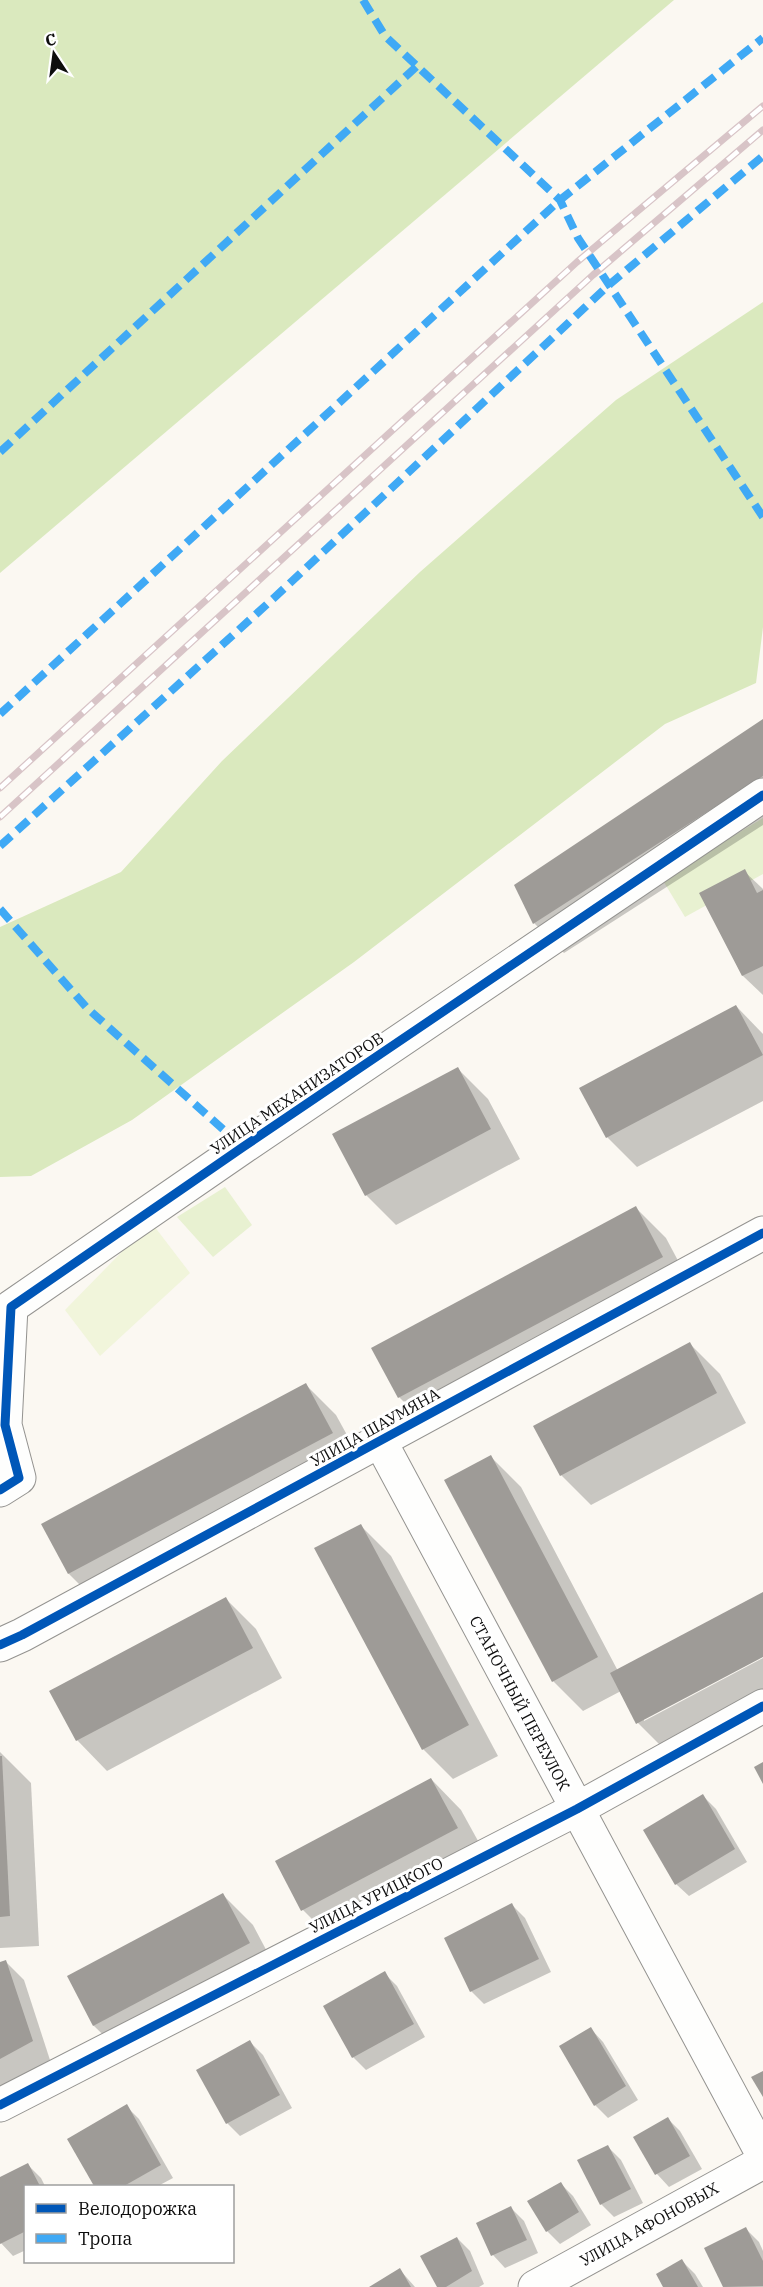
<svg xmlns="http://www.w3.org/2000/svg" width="763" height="2287" font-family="'IBM Plex Serif',serif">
<rect width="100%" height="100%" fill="#fbf8f2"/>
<g fill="#e8f1d1">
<polygon points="763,818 763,874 685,917 662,879"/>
<polygon points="225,1187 252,1225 213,1257 177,1217"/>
</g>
<g fill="#dae9be">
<polygon points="0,0 674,0 0,573"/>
<polygon points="763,302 763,627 756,683 665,724 354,962 132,1120 31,1176 0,1177 0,927 121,872 222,761 420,572 616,400"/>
</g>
<polygon fill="#f1f5db" points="151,1222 190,1273 100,1356 65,1310"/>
<g fill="#0003">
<polygon points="763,721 763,825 564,953 534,923"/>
<polygon points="744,871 763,889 763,995 743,976 701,893"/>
<polygon points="736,1006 763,1034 763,1101 637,1167 607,1137"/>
<polygon points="458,1069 488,1099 520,1159 396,1225 366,1195"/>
<polygon points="636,1208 666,1238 692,1287 429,1427 399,1397"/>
<polygon points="690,1344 720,1374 746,1423 591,1505 561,1475"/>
<polygon points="306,1385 336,1415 363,1464 99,1604 69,1574 43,1525"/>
<polygon points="491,1457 521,1487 618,1671 763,1594 763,1655 644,1718 644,1721 763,1658 763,1692 661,1746 638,1723 621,1691 583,1711 553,1681"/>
<polygon points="361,1526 391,1556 498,1756 453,1779 423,1749"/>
<polygon points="226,1599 256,1629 282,1678 107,1771 77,1740"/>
<polygon points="0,1752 31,1783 39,1946 0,1948"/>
<polygon points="431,1779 461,1810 488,1859 333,1940 303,1910 277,1862"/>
<polygon points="703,1796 716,1809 747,1862 689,1896 676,1884"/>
<polygon points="223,1895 253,1925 279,1974 125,2056 94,2026 69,1977"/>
<polygon points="512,1905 525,1918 551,1972 484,2004 471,1991"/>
<polygon points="6,1962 24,1980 50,2060 0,2089 0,1963"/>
<polygon points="384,1973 397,1986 425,2037 366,2070 353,2057"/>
<polygon points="591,2029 603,2042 638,2100 608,2118 595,2105"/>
<polygon points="250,2042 263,2055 292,2108 240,2136 227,2123"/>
<polygon points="126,2106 139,2119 173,2178 158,2186 96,2186 69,2140"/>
<polygon points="668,2119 680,2131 702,2169 669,2187 657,2174"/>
<polygon points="608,2147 621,2160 643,2203 614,2217 601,2204"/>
<polygon points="28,2165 41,2178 45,2186 26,2186 26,2250 13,2256 0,2242 0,2179"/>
<polygon points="560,2183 573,2196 591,2225 560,2244 547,2231"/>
<polygon points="511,2208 524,2221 538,2253 505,2268 493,2255"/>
<polygon points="746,2229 759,2242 763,2251 763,2287 725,2287 706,2249"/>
<polygon points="457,2238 470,2251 484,2284 479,2287 438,2287"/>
<polygon points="682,2261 695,2274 703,2287 665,2287"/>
<polygon points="400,2270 415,2287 372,2287"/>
</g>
<g fill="#9e9b97">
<polygon points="763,719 763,776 533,924 514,885"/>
<polygon points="745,869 757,893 763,890 763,966 742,976 699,893"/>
<polygon points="736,1005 763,1055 606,1138 579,1088"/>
<polygon points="458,1067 491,1129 365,1196 332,1134"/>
<polygon points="636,1206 663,1257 398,1398 371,1348"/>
<polygon points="690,1342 717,1393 560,1476 533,1426"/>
<polygon points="306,1383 333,1433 68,1574 41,1524"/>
<polygon points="491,1455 598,1657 552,1682 444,1480"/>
<polygon points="361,1524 469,1725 422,1750 314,1548"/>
<polygon points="763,1592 763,1657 636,1724 610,1673"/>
<polygon points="226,1597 253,1648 76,1741 49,1691"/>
<polygon points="0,1756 2,1756 10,1916 0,1917"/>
<polygon points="763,1762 763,1784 754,1767"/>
<polygon points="431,1778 458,1828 301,1911 275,1861"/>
<polygon points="703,1794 735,1849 675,1885 643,1830"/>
<polygon points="223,1893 250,1943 93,2026 67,1976"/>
<polygon points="512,1903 539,1959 470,1992 444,1938"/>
<polygon points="6,1960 33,2041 0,2059 0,1962"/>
<polygon points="385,1971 414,2024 352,2058 323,2006"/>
<polygon points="591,2027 626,2086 594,2106 559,2046"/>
<polygon points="250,2040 280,2095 226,2124 196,2070"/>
<polygon points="763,2071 763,2097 751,2077"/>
<polygon points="127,2104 161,2165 124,2186 94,2186 67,2139"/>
<polygon points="668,2117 690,2156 655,2175 633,2137"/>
<polygon points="608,2145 631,2189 600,2205 577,2160"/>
<polygon points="28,2163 40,2186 26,2186 26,2231 0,2244 0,2177"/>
<polygon points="561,2182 579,2212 546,2232 527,2201"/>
<polygon points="511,2206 527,2240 491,2256 476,2223"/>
<polygon points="746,2227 763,2261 763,2286 723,2287 704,2248"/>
<polygon points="457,2237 472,2271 446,2287 437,2287 420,2256"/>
<polygon points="682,2259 698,2287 663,2287 656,2274"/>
<polygon points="400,2268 411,2287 369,2287"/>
</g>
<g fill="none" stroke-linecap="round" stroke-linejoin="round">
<g stroke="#949390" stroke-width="35">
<g id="minor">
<polyline points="380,1441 763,2155"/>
<polyline points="0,1490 19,1478 5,1425 11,1307 243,1147 763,795"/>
<polyline points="0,1645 22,1635 763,1233"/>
<polyline points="0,2105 577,1809 763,1706"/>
<polyline points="535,2287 763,2162"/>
</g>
</g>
<use href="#minor" stroke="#fefefd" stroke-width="33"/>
<g stroke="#d8c4c7" stroke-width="7">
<g id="rail">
<polyline points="0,788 577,262 763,106"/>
<polyline points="0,817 593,275 763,130"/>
</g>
</g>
<use href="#rail" stroke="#fff" stroke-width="4.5" stroke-dasharray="14" stroke-linecap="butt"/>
<g stroke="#3fa9f5" stroke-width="8" stroke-dasharray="15 8" stroke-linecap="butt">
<polyline points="363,0 385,36 560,200 578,238 763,517"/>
<polyline points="0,452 417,66"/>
<polyline points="0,714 560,200 763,38"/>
<polyline points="0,846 275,597 610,284 763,156"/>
<polyline points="0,909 87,1008 243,1147"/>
</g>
<g stroke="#fff" stroke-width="13">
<g id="cycleway">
<polyline points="0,1490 19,1478 5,1425 11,1307 243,1147 763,795"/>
<polyline points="0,1645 22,1635 763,1233"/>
<polyline points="0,2105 577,1809 763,1706"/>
</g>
</g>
<use href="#cycleway" stroke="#0057b8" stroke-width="9"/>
</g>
<g text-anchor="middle" stroke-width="6" stroke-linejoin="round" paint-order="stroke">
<g font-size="16" fill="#0d0d0d" stroke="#fff">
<text transform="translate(297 1093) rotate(-34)" y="6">УЛИЦА МЕХАНИЗАТОРОВ</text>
<text transform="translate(375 1427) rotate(-29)" y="6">УЛИЦА ШАУМЯНА</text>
<text transform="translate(520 1703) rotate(62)" y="6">СТАНОЧНЫЙ ПЕРЕУЛОК</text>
<text transform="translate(376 1895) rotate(-27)" y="6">УЛИЦА УРИЦКОГО</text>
<text transform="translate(649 2224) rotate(-29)" y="6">УЛИЦА АФОНОВЫХ</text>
</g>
</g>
<rect x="24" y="2185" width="210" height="78" fill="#ffffff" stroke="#9e9e9e" stroke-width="1.5"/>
<rect x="36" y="2204" width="30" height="9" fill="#0057b8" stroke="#9e9e9e" stroke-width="1.5"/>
<text x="78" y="2215" font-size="18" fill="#0d0d0d">Велодорожка</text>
<rect x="36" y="2234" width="30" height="9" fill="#3fa9f5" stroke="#9e9e9e" stroke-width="1.5"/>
<text x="78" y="2245" font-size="18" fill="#0d0d0d">Тропа</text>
<g transform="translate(54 54) rotate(347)" stroke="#ffffff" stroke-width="4.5" paint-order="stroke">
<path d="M0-4.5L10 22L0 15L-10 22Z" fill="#0d0d0d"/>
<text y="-9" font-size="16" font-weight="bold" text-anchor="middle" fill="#0d0d0d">С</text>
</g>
</svg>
